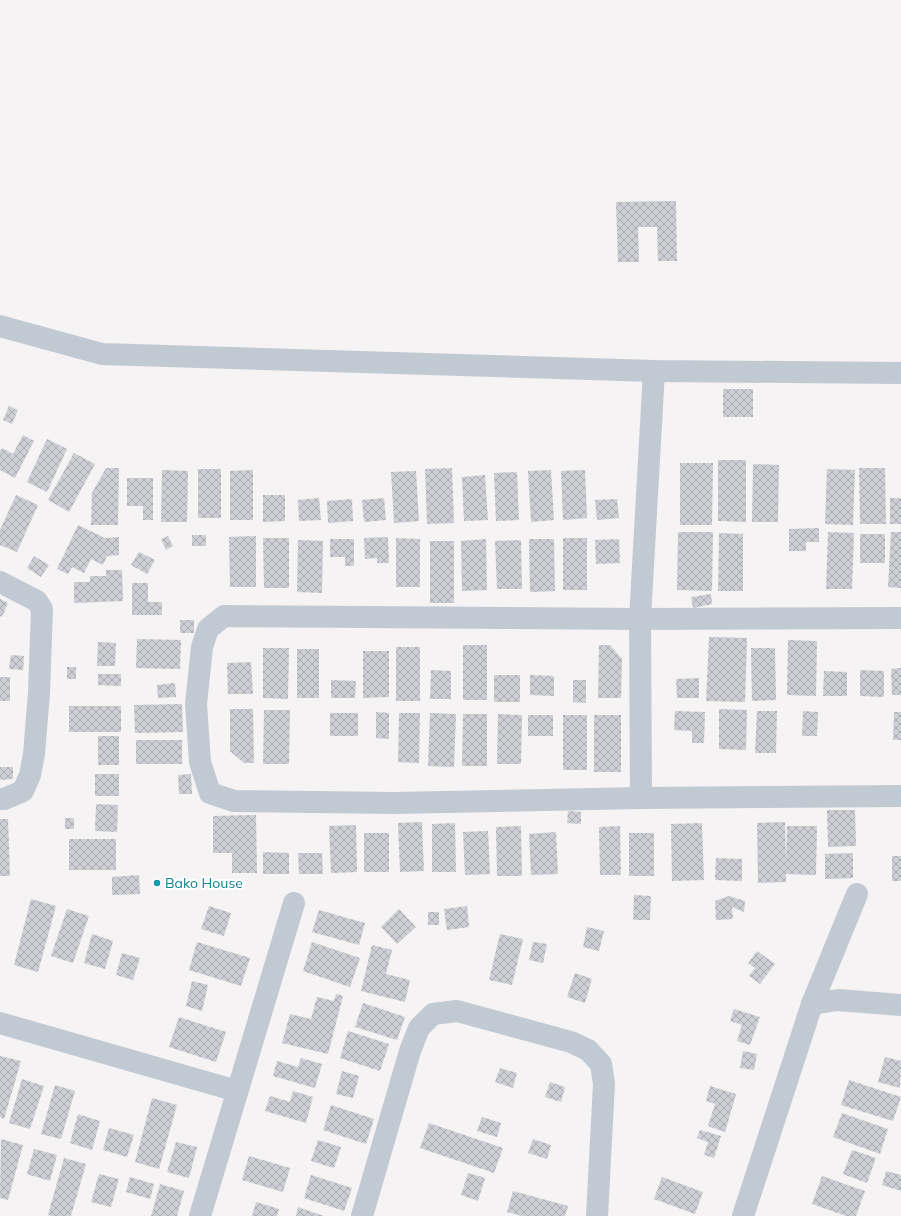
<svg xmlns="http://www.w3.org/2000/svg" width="901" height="1216" font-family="Mulish,sans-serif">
<defs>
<pattern id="building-cross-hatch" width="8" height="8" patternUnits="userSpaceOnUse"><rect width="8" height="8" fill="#cdcfd5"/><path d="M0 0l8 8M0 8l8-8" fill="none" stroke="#a8abb0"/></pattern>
</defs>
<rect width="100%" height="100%" fill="#f5f3f3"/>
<g fill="url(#building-cross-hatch)">
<polygon points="676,201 677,261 658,261 657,227 638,227 639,262 618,262 616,202"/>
<rect x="723" y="389" width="30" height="28"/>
<polygon points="9,406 18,410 12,424 3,420"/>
<polygon points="23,435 34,441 15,478 0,470 0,451 2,448 13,454"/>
<polygon points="47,439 67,449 47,492 27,482"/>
<polygon points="74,453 95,464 69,512 48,500"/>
<polygon points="718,460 746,460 746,522 718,521"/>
<polygon points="680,463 713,463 712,525 680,525"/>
<polygon points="753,464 779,465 778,522 752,522"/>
<polygon points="106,468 119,468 118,525 91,525 92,493"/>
<polygon points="452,468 454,523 427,524 425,469"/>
<polygon points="859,468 885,468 886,524 860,524"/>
<rect x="198" y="469" width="23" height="49"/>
<polygon points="827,469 855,470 853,525 825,524"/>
<polygon points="162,470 188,471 187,522 161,522"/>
<polygon points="253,470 253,520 230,520 230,471"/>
<polygon points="551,470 554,520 531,522 528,471"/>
<polygon points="585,470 587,518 563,520 561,471"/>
<polygon points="416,471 419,521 394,523 391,472"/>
<polygon points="517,472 519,520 496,521 494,473"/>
<polygon points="485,475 488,520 464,521 462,477"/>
<polygon points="127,478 153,478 153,520 143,520 143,506 127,506"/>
<polygon points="16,495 38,505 17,552 0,545 0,530"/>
<polygon points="263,495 285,495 285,521 263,522"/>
<polygon points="319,498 321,520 299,521 298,500"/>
<polygon points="384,498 386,520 364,522 362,500"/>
<rect x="890" y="498" width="11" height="26"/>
<polygon points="352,499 353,521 328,523 327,501"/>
<polygon points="617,499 619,518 597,520 595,500"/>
<polygon points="78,525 105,538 119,537 119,555 107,556 103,565 91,559 84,573 72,567 68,574 57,569"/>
<polygon points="819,528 819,542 806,542 806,551 789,551 789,529"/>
<polygon points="678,532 713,532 712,591 677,590"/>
<polygon points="828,532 854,533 852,589 826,589"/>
<polygon points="891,532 901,532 901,588 888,587"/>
<polygon points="719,533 743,534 743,591 718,591"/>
<rect x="860" y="534" width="25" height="29"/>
<rect x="192" y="535" width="14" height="11"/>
<polygon points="168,536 173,546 166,550 161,539"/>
<polygon points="256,536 256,587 230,587 229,537"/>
<polygon points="388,537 389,563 377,563 377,558 365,559 364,538"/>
<polygon points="263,538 289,538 289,588 264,588"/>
<polygon points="396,538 420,539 420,587 396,587"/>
<rect x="563" y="538" width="24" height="52"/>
<polygon points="330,539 354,539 354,566 345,566 345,557 330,557"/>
<polygon points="486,539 487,590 462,591 461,541"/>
<polygon points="529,539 554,539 555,591 530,592"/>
<polygon points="619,539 620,563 596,564 595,540"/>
<polygon points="298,540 323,541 322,593 297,592"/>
<polygon points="521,540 522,589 497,589 495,541"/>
<rect x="430" y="541" width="24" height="62"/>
<polygon points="139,552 155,560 147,574 131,565"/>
<polygon points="34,556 49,565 41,577 27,568"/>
<polygon points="106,570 122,570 123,601 74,603 74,582 90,582 90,576 106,576"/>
<polygon points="132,583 148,583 148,602 162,602 162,615 132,615"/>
<polygon points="711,594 712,604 693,608 691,597"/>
<polygon points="0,599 8,603 2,617 0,616"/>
<rect x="180" y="620" width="14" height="13"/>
<polygon points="709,637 747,638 745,702 706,701"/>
<polygon points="137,639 181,640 180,669 136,668"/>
<polygon points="788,640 817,641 816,696 787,695"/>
<polygon points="98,642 116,643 115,666 97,666"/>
<rect x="463" y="645" width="24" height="55"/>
<polygon points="599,645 610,645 622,659 621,698 598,698"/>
<rect x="396" y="647" width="24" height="54"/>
<polygon points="263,648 289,648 288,699 263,698"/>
<polygon points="751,648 775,648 776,700 752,701"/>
<rect x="297" y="649" width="22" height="49"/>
<polygon points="363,651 389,651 389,697 363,698"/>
<polygon points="11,655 24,656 23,670 9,669"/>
<polygon points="251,662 253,694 228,694 227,663"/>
<rect x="67" y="667" width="9" height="12"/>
<polygon points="901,668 901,695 892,695 891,669"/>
<polygon points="431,670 451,671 451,699 430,699"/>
<polygon points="860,670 884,671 884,697 860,696"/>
<polygon points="824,671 847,672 847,696 823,696"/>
<polygon points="98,674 121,674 121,686 98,685"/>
<rect x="494" y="675" width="26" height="27"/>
<polygon points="530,675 554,676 554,696 530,695"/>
<rect x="0" y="677" width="10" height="24"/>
<polygon points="699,678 699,698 677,698 676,679"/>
<polygon points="331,680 356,681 355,698 331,698"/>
<polygon points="573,680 586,680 586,703 573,702"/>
<polygon points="175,683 176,697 158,698 157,685"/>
<polygon points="182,704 183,732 135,733 134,705"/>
<rect x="69" y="706" width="52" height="26"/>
<polygon points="230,709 253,709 254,763 244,763 230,751"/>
<polygon points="719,709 747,710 746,750 719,749"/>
<polygon points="264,710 290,710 289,764 263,764"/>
<polygon points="675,711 705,712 704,743 692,743 692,731 674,730"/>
<polygon points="757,711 777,711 776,753 755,753"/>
<polygon points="803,711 818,712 817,736 802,736"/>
<polygon points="376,712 389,713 389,739 376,738"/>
<polygon points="894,712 901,712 901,740 893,740"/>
<rect x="330" y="713" width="28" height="23"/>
<polygon points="399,713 420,713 419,763 398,762"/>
<polygon points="430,713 456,714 454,767 428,766"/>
<polygon points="463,714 487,714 487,766 462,766"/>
<polygon points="498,714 522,715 521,764 497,764"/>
<rect x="528" y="715" width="25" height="21"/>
<rect x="563" y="715" width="24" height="55"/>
<rect x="594" y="715" width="27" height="57"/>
<rect x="98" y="736" width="21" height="29"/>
<rect x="136" y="740" width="46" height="24"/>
<polygon points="0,767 13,767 13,779 0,780"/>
<rect x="95" y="774" width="24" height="22"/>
<polygon points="191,774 192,794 179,794 178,775"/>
<polygon points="96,804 118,805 117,832 95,831"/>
<polygon points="827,810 855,810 856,846 828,847"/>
<polygon points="568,811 581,812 581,824 567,823"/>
<polygon points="256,815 257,873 232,873 232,853 213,853 213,816"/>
<rect x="65" y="818" width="9" height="11"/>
<polygon points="0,819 8,819 10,876 0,876"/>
<polygon points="422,822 424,871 400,872 398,823"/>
<polygon points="785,822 786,864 787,826 817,826 816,875 786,874 786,882 758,883 757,823"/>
<polygon points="455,823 456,872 432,872 432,824"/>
<polygon points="702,823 704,880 672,881 671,824"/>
<polygon points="356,825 357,872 331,873 329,826"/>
<polygon points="521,826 522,876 497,876 496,827"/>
<polygon points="620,826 621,875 600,875 599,827"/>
<polygon points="488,831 490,874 465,875 463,832"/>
<polygon points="556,832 558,874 531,875 529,834"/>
<rect x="364" y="833" width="25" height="39"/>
<rect x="629" y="833" width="25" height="43"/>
<rect x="69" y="839" width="47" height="31"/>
<polygon points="263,852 289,853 289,874 263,874"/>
<polygon points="298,853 322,853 323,874 299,874"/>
<polygon points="853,853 853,878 825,879 825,854"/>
<rect x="892" y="856" width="9" height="25"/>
<polygon points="716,858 742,859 742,881 715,880"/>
<polygon points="139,875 140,894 112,895 112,877"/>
<polygon points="634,895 651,896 650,920 633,920"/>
<polygon points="729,896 745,901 744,912 732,907 733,919 716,920 715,901"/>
<polygon points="31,899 56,906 38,972 14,965"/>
<polygon points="209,906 231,913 224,936 201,929"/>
<polygon points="467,906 469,927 447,930 444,909"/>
<polygon points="67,909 89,916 73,963 51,956"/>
<polygon points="399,909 416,927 397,944 381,927"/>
<polygon points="319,910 365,923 359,945 312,932"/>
<rect x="428" y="912" width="11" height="13"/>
<polygon points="587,927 604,931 599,951 583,947"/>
<polygon points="92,934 113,941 105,969 84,963"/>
<polygon points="500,934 523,939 512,985 489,980"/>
<polygon points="197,942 250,958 241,986 189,970"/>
<polygon points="312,942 360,958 350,987 303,971"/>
<polygon points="533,942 547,944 543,963 529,960"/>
<polygon points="372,945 392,950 386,974 410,980 405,1002 361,991"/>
<polygon points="757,951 775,964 760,984 749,976 755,968 748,963"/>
<polygon points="122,953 140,958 133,980 116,975"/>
<polygon points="575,973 592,979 585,1003 567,997"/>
<polygon points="192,981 208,985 202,1011 186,1006"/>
<polygon points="336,994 343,996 328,1054 282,1043 290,1014 311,1019 317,997 334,1001"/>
<polygon points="363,1003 405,1017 397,1040 355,1027"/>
<polygon points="734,1009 760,1017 750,1045 737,1041 742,1025 730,1021"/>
<polygon points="179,1017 226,1032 216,1062 169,1047"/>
<polygon points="348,1031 389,1044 380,1071 340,1058"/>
<polygon points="743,1051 757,1054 754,1070 740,1068"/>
<polygon points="0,1056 21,1061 4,1119 0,1117"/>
<polygon points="885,1057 901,1061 900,1088 878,1082"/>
<polygon points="301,1058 322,1064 315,1088 273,1076 277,1061 298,1067"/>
<polygon points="500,1068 517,1073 513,1088 495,1082"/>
<polygon points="342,1071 359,1076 353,1098 336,1094"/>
<polygon points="22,1079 44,1086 30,1129 9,1123"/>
<polygon points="849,1080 901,1097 893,1121 841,1105"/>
<polygon points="550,1082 565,1087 561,1102 545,1097"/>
<polygon points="55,1085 75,1091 61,1139 41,1134"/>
<polygon points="710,1086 736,1094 725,1132 708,1126 715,1104 706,1101"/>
<polygon points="293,1091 313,1097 306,1123 265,1111 270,1096 290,1102"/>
<polygon points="152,1098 177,1105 159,1169 135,1162"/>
<polygon points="331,1105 374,1119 366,1144 323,1130"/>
<polygon points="842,1113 888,1129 880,1154 833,1137"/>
<polygon points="78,1114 100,1121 92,1150 70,1143"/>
<polygon points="482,1117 501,1123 497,1137 477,1131"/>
<polygon points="429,1123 503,1148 494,1173 420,1148"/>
<polygon points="109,1128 134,1135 127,1157 103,1150"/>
<polygon points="700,1130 721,1136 714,1158 704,1155 708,1142 697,1138"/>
<polygon points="1,1139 23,1145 8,1200 0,1198"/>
<polygon points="533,1139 551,1145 547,1159 528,1153"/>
<polygon points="318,1140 341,1147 334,1168 311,1161"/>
<polygon points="176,1142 197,1147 189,1178 167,1172"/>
<polygon points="34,1149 57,1155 50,1181 27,1174"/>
<polygon points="852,1150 876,1158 867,1183 843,1174"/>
<polygon points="249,1156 290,1168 283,1192 242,1180"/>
<polygon points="64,1158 86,1164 71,1216 51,1216 48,1215"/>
<polygon points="886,1171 901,1175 901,1191 882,1185"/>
<polygon points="468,1173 485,1178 478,1201 461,1195"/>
<polygon points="99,1174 119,1179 111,1207 91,1202"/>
<polygon points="311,1175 352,1188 344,1211 304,1198"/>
<polygon points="822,1176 865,1191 856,1216 846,1216 812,1204"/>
<polygon points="130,1177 154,1184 150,1199 126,1192"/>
<polygon points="662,1177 703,1192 695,1214 654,1199"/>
<polygon points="160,1184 184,1191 177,1216 151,1216"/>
<polygon points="513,1191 568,1206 565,1216 522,1216 507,1212"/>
<polygon points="256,1202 279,1209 277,1216 252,1216"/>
<polygon points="298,1207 324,1216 296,1216"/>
</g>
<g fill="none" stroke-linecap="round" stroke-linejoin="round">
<g stroke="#c1cad2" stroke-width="22">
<polyline points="0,326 102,354 654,371 901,373"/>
<polyline points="0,582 37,601 42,609 39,693 34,754 30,775 23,791 4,799 0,799"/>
<polyline points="901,618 640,619 224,616 208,629 202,647 196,704 200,762 210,793 234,801 394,803 641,798 901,796"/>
<polyline points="641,798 640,619 654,371"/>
<polyline points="812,1004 838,1000 901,1005"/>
<polyline points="0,1023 237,1091"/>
<polyline points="200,1216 294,903"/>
<polyline points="362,1216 410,1051 419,1028 433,1014 457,1011 571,1042 588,1050 601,1064 604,1084 597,1216"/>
<polyline points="743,1216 812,1004 857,894"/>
</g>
</g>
<circle fill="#0f9aa8" stroke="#fff" stroke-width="1.5" cx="157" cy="883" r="4"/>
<g text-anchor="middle" stroke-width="4" stroke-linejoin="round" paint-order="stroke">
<g font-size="14" fill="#0d838f" stroke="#fff" text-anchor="start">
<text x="165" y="888">Bako House</text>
</g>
</g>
</svg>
